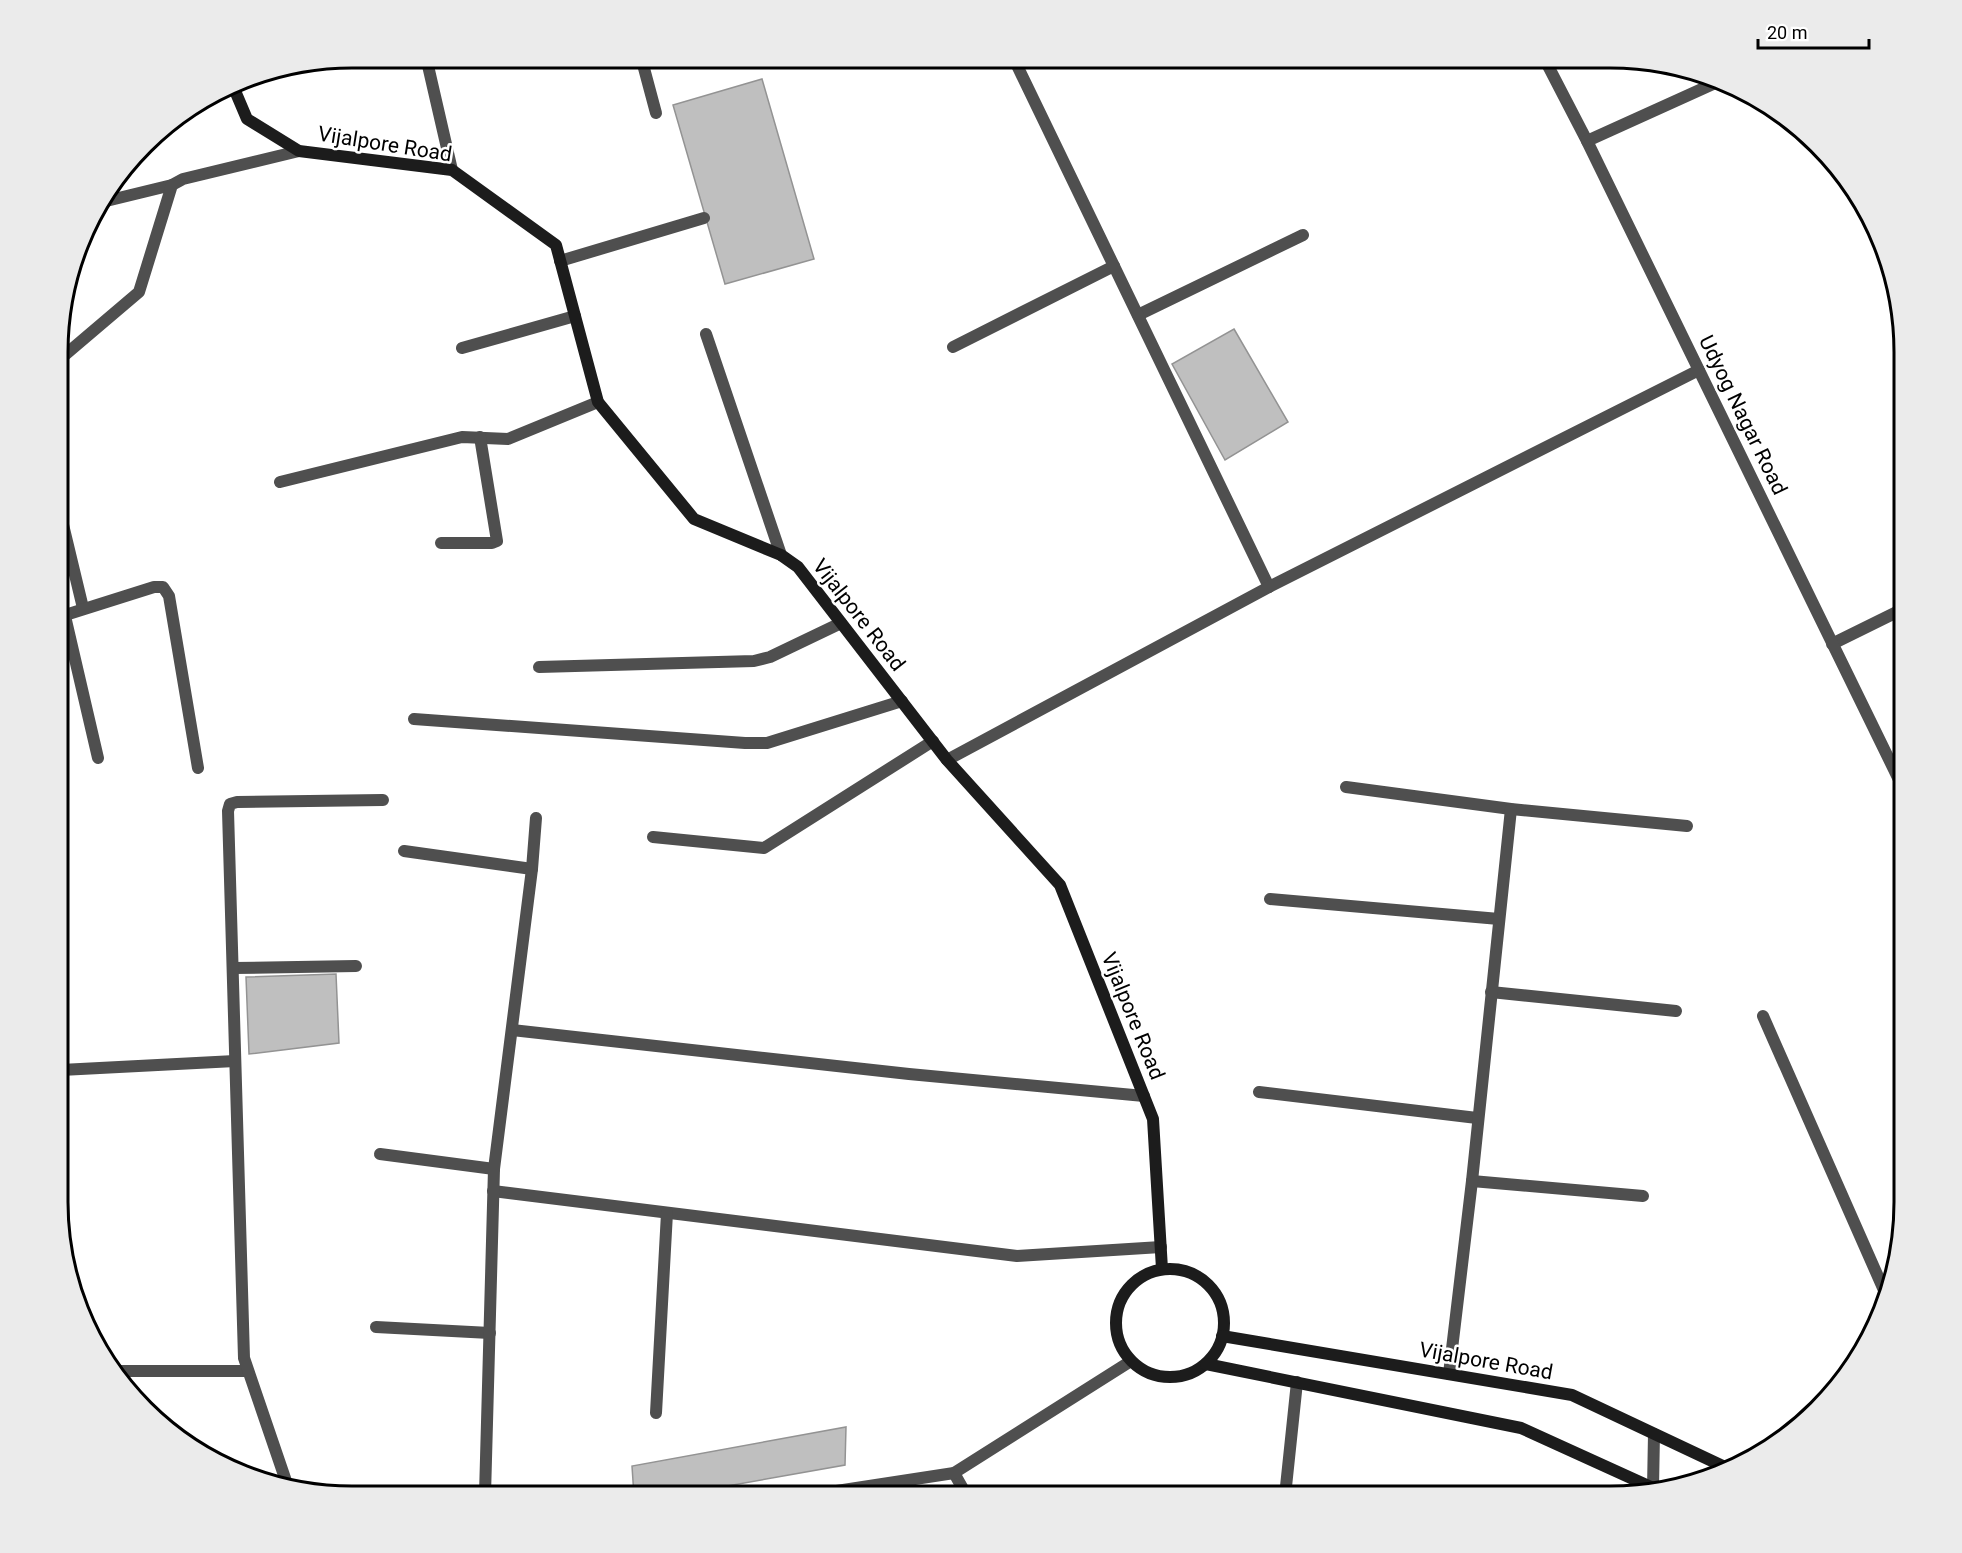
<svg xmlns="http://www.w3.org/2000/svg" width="1962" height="1553" font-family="Roboto,sans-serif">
<rect width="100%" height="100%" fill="#fff"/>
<g fill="#bfbfbf" stroke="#939393" stroke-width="1.5">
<polygon points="762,79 814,259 725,284 673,105"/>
<polygon points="1234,329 1288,422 1225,460 1172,364"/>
<polygon points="336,974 339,1043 249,1054 246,977"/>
<polygon points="846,1427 845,1465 671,1496 634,1496 632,1466"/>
<polygon points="1312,1492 1359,1496 1312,1496"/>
</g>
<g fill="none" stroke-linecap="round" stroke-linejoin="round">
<g stroke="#4f4f4f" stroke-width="12">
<polyline points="641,57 656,113"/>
<polyline points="560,261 704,218"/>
<polyline points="1138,315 1303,235"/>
<polyline points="706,334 781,555"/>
<polyline points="953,347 1114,266"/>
<polyline points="462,348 575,316"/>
<polyline points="1832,644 1905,608"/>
</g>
<g stroke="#4f4f4f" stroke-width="12">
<polyline points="426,57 452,170"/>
<polyline points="1013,57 1269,587"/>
<polyline points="1544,58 1587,141 1905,792"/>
<polyline points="1587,141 1724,79"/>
<polyline points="98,203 172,185"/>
<polyline points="59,360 139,292 172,185 183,179 299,151"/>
<polyline points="280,482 462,437 508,439 598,402"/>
<polyline points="59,508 83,608"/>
<polyline points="441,543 492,543 497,541 480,437"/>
<polyline points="65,616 98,758"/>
<polyline points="59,617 154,587 163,587 169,596 198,768"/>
<polyline points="539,667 754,661 770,657 841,623"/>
<polyline points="414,719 745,743 767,743 902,701"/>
<polyline points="947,760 1269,587 1699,370"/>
<polyline points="1346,787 1511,809 1687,826"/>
<polyline points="59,811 62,1239"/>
<polyline points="653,837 764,848 933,741"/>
<polyline points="404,851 532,869"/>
<polyline points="1270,899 1499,919"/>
<polyline points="233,968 356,966"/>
<polyline points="1491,992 1676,1011"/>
<polyline points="1763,1016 1887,1297"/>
<polyline points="512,1030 909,1074 1144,1096"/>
<polyline points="61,1070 235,1061"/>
<polyline points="1259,1092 1477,1118"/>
<polyline points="380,1154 494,1169"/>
<polyline points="1472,1181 1643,1196"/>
<polyline points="493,1191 1017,1256 1161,1247"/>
<polyline points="376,1327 490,1333"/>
<polyline points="118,1371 247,1371"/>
<polyline points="1449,1374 1472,1181 1511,809"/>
<polyline points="656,1413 667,1213"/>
<polyline points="954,1473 967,1496"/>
<polyline points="281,1484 354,1495"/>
<polyline points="287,1484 244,1358 228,811 230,804 237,802 383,800"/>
<polyline points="1653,1488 1654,1434"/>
<polyline points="485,1495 494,1169 532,869 536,818"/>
<polyline points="804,1496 954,1473 1131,1361"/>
<polyline points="1285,1496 1297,1382"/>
</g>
<g stroke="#1c1c1c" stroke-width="12">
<polyline points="233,86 247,119 299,151 452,170 556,245 598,402 694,519 781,555 798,567 947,760 1060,885 1153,1119 1162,1269"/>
<circle cx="1170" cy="1323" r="54"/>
<polyline points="1222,1336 1572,1395 1729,1469"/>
<polyline points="1206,1364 1521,1428 1653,1488"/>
</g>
</g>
<g text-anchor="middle" stroke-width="5" stroke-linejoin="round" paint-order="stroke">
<g font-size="21" fill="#000" stroke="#fff">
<text transform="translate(385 144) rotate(9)" y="7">Vijalpore Road</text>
<text transform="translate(1743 415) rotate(64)" y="7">Udyog Nagar Road</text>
<text transform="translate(859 615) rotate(52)" y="7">Vijalpore Road</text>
<text transform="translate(1133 1016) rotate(68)" y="7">Vijalpore Road</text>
<text transform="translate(1486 1361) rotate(10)" y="7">Vijalpore Road</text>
</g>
</g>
<path d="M0 0H1962V1553H0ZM352 68H1610A284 284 0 0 1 1894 352V1202A284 284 0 0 1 1610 1486H352A284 284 0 0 1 68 1202V352A284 284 0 0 1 352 68Z" fill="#ebebeb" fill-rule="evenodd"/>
<path fill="none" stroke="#000" stroke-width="3" d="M352 68H1610A284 284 0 0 1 1894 352V1202A284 284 0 0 1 1610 1486H352A284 284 0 0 1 68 1202V352A284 284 0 0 1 352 68Z"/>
<path d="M1758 39v9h111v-9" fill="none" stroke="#000000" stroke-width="3"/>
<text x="1767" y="39" font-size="18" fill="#000000" stroke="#ffffff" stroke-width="4.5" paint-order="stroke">20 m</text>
</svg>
